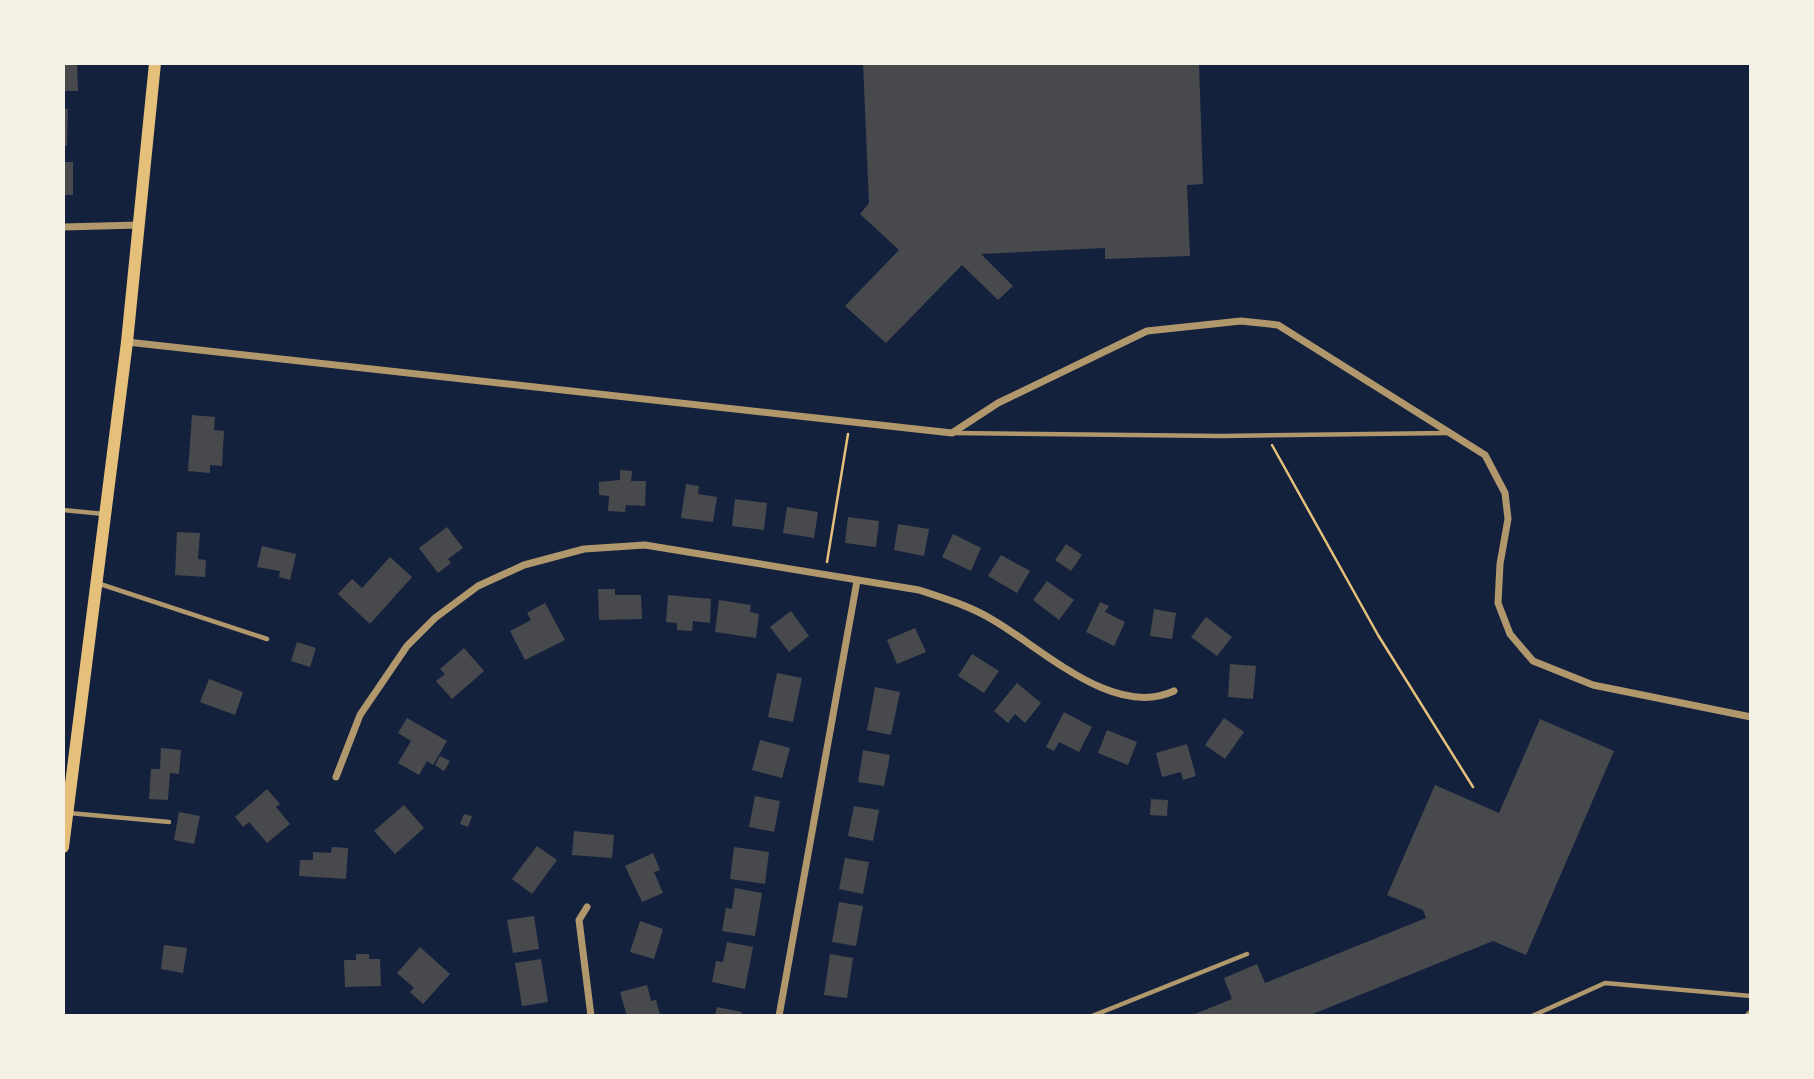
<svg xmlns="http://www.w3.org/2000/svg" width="1814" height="1079" font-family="'Roboto Serif',serif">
<rect width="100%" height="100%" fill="#14213d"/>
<g fill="#48494c">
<polygon points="63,63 77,63 78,91 63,91"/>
<polygon points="863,63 1199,63 1203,184 1187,185 1190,256 1105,259 1105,248 981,254 1013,286 998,300 962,265 886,343 845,306 899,250 860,214 869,203"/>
<polygon points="63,109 68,109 67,146 63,146"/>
<rect x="63" y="162" width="10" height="33"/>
<polygon points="192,415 215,417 214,430 224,431 222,466 210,465 210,473 188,471"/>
<polygon points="620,470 632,471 631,481 646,481 645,506 626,505 625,512 608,511 609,496 599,495 599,482 620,480"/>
<polygon points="686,484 699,486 698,494 717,497 713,522 681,518"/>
<polygon points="735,499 767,503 764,530 732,526"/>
<polygon points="787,507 818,512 814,538 783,533"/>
<polygon points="848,517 879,521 876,547 845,543"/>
<polygon points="898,524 929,529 924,556 894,550"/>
<polygon points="447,527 463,548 448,559 451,563 438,573 419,548"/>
<polygon points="177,532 200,533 198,559 206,560 205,577 175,575"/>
<polygon points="953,534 981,548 971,571 942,557"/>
<polygon points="1066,544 1082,555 1071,571 1055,560"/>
<polygon points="262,546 296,554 290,580 279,577 280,571 257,567"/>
<polygon points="1001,555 1030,571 1017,593 988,576"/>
<polygon points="390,557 412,577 370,624 338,594 352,579 362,588"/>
<polygon points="1047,581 1074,600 1059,620 1033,600"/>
<polygon points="598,589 615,589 615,595 641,595 642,619 599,620"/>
<polygon points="668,595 711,599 710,623 693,621 692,631 677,630 677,623 666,622"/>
<polygon points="719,600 751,605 750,612 759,614 756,638 715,632"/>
<polygon points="1100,602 1109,606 1105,612 1125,622 1114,646 1086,632"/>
<polygon points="545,603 565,640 525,660 510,631 531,620 527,613"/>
<polygon points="1154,609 1176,613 1172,639 1150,636"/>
<polygon points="791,611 809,636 789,652 770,627"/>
<polygon points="1206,617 1232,637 1217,656 1191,637"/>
<polygon points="915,628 926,652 897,664 887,640"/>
<polygon points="297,642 316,648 310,667 291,661"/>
<polygon points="464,648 484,671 452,699 436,681 445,674 440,669"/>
<polygon points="972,654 999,671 984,693 958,676"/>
<polygon points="1230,664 1256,666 1253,699 1228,697"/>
<polygon points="777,673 802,678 793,722 768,717"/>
<polygon points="209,679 243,692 235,715 200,702"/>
<polygon points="1017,683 1041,703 1025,723 1015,714 1008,723 994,711"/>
<polygon points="875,687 900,692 891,735 867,730"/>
<polygon points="1064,712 1092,727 1079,752 1059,742 1054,751 1046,747"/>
<polygon points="407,718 447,741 433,765 427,761 419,775 398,763 411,741 398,733"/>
<polygon points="1224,718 1244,732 1225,759 1205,745"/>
<polygon points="1540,719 1614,751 1526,955 1493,941 1308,1016 1190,1016 1232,999 1224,978 1257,964 1265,983 1426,918 1423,910 1387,895 1435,785 1499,813"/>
<polygon points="1107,730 1137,742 1128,765 1098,753"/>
<polygon points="760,740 790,748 782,778 752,770"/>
<polygon points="1187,744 1196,776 1183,780 1181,772 1162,777 1156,753"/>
<polygon points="161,748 181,750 179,774 170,773 168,800 149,799 151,769 160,769"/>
<polygon points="863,750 890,755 884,786 858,782"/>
<polygon points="440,756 450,761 444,771 435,765"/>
<polygon points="267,789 280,804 276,807 290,824 267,843 249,822 243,827 235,817"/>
<polygon points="755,796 780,801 774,832 749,827"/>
<polygon points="1151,799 1168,800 1167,816 1150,815"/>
<polygon points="404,805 424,828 395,854 374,831"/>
<polygon points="854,806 879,810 873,841 848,836"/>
<polygon points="179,812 200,816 194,844 174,840"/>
<polygon points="464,814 472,816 468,827 460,824"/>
<polygon points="574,831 614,835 612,858 572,855"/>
<polygon points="537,846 557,860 532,894 512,879"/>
<polygon points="332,847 348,848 346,879 299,876 300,860 313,860 313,852 331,853"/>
<polygon points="734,847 769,852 765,884 730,879"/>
<polygon points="653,853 660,870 654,872 663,893 642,902 625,866"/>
<polygon points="845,858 869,862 863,894 839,889"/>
<polygon points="735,888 762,893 755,936 722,931 726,908 732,909"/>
<polygon points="839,902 863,906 856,946 832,942"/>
<polygon points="534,916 539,949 513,953 507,920"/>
<polygon points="640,921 663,929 654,959 630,952"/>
<polygon points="727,942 753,947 745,989 712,982 716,961 723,962"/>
<polygon points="164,945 187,948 183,973 161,969"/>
<polygon points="420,947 450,974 423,1004 410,992 414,988 397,973"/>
<polygon points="356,954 369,954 369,959 380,959 381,986 345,987 344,960 356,960"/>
<polygon points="830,954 853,958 847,998 824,995"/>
<polygon points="541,959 548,1002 522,1006 515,963"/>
<polygon points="647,985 651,1001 656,1000 660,1015 627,1016 620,992"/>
<polygon points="717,1007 742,1012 741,1016 715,1016"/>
</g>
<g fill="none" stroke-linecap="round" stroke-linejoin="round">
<g stroke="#e5c07b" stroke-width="2.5">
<polyline points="1272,445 1378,635 1473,787"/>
<polyline points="827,562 848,434"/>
</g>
<g stroke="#b1986c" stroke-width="4.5">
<polyline points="953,433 1222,436 1448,433"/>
<polyline points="63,510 104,514"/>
<polyline points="97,583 267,639"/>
<polyline points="69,813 169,822"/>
<polyline points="1092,1016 1247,954"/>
<polyline points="1532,1016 1605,983 1751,996"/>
</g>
<g stroke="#b1986c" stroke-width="7">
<polyline points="63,227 139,225"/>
<polyline points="127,342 952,433 998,403 1147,331 1241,321 1278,325 1485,455 1505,493 1508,519 1500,564 1498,603 1510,634 1533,661 1593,685 1751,717"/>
<path d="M336 777 360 715 407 646 435 618 478 586 524 565 584 549 645 545 919 590C944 598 970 606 993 620 1043 649 1114 719 1174 691"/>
<polyline points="587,907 579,920 591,1016"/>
<polyline points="779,1016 857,581"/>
<polyline points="1748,1016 1751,1013"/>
</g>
<polyline stroke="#e5c07b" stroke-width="12" points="63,847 127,342 155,63"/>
</g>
<rect width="1814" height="1079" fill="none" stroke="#f6f1e7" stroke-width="130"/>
</svg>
